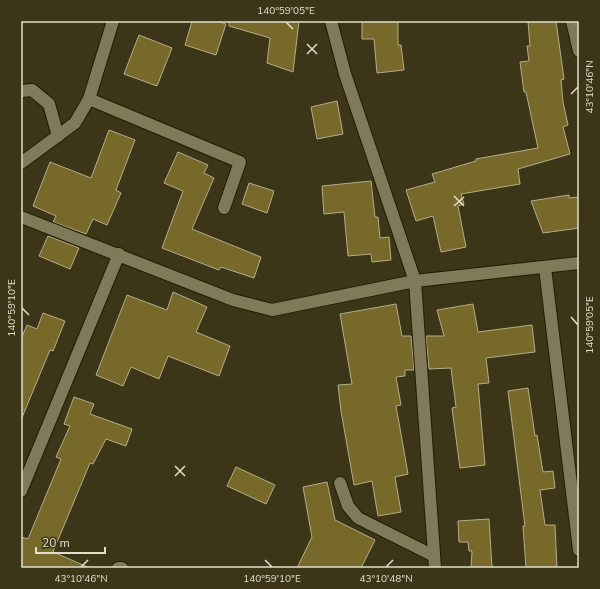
<svg xmlns="http://www.w3.org/2000/svg" width="600" height="589" font-family="'Nunito Sans',sans-serif">
<rect width="100%" height="100%" fill="#3c3518"/>
<g fill="#76692a" stroke="#b4ad8c">
<polygon points="192,21 216,21 226,24 216,55 185,45"/>
<polygon points="229,21 299,21 293,72 267,63 270,38 229,26"/>
<polygon points="362,21 398,21 398,45 401,45 404,70 377,73 374,39 362,39"/>
<polygon points="528,21 556,21 564,79 561,80 563,102 568,125 563,127 570,154 518,169 520,184 461,194 464,204 458,206 466,247 441,252 433,216 416,221 406,190 435,182 432,174 476,161 476,159 538,148 526,92 524,92 520,62 529,61 527,46 530,46"/>
<polygon points="139,35 172,48 157,86 124,74"/>
<polygon points="337,101 343,134 317,139 311,107"/>
<polygon points="109,130 135,140 116,190 121,193 107,225 93,219 86,234 53,222 56,216 33,206 50,162 91,178"/>
<polygon points="178,152 208,165 204,173 214,178 192,229 261,257 254,278 221,267 219,270 162,248 183,191 164,183"/>
<polygon points="371,181 375,217 378,217 380,238 389,237 391,260 372,262 371,254 348,256 344,212 324,214 322,186"/>
<polygon points="249,183 274,191 267,213 242,204"/>
<polygon points="569,195 569,198 579,197 579,228 543,233 531,201"/>
<polygon points="48,236 79,248 70,269 39,256"/>
<polygon points="173,292 207,307 196,332 230,346 219,376 168,356 159,379 131,367 123,386 96,375 127,295 167,310"/>
<polygon points="396,304 402,336 411,336 414,370 405,370 405,376 396,377 401,405 396,406 408,474 395,477 401,512 378,516 372,481 354,485 341,411 338,385 352,384 340,314"/>
<polygon points="473,304 478,332 532,325 535,352 486,358 489,383 478,384 485,465 460,468 452,408 456,407 451,368 429,369 426,336 444,336 437,310"/>
<polygon points="43,313 65,321 53,351 50,350 21,420 21,339 27,325 37,329"/>
<polygon points="528,388 535,436 537,435 543,472 553,471 555,488 540,490 545,525 555,525 557,568 526,568 523,526 525,526 508,391"/>
<polygon points="74,397 94,404 90,414 132,429 126,446 106,439 93,464 90,463 53,552 90,568 21,568 21,537 28,539 61,459 56,457 70,426 64,424"/>
<polygon points="236,467 275,485 266,504 227,486"/>
<polygon points="327,482 335,520 375,540 361,568 297,568 312,537 303,487"/>
<polygon points="489,519 492,568 471,568 472,551 469,551 468,542 459,542 458,521"/>
</g>
<g fill="none" stroke-linecap="round" stroke-linejoin="round">
<g stroke="#231c01" stroke-width="14">
<g id="minor">
<polyline points="331,21 345,74 415,281 435,568"/>
<polyline points="572,21 579,51"/>
<polyline points="21,91 32,90 49,104 58,136"/>
<polyline points="89,99 240,162 224,208"/>
<polyline points="21,163 75,123 89,99 113,21"/>
<polyline points="21,217 233,300 272,310 415,281 579,263"/>
<polyline points="545,268 579,550"/>
<polyline points="340,483 348,506 358,518 434,556"/>
<polyline points="21,491 119,254"/>
<polyline points="118,568 122,568"/>
</g>
</g>
<use href="#minor" stroke="#807a5a" stroke-width="12"/>
</g>
<path fill="none" stroke="#e1decd" stroke-width="1.5" d="M286 22 293 29M307 44 317 54M307 54 317 44M571 94 578 87M454 196 464 206M454 206 464 197M22 308 29 315M571 317 578 325M175 466 185 476M175 476 185 466M265 560 272 567M81 567 88 560M386 567 393 560"/>
<rect width="600" height="589" fill="none" stroke="#3c3518" stroke-width="44"/>
<path d="M36 547v6h69v-6" fill="none" stroke="#e1decd" stroke-width="2"/>
<text x="42" y="547" font-size="12" fill="#e1decd" stroke="#3c3518" stroke-width="3" paint-order="stroke">20 m</text>
<rect x="22" y="22" width="556" height="545" fill="none" stroke="#e1decd" stroke-width="1.5"/>
<g font-size="10" text-anchor="middle" fill="#e1decd">
<text x="286" y="14">140°59'05"E</text>
<text transform="translate(589 87) rotate(-90)" y="4">43°10'46"N</text>
<text transform="translate(11 308) rotate(-90)" y="4">140°59'10"E</text>
<text transform="translate(589 325) rotate(-90)" y="4">140°59'05"E</text>
<text x="81" y="582">43°10'46"N</text>
<text x="272" y="582">140°59'10"E</text>
<text x="386" y="582">43°10'48"N</text>
</g>
</svg>
